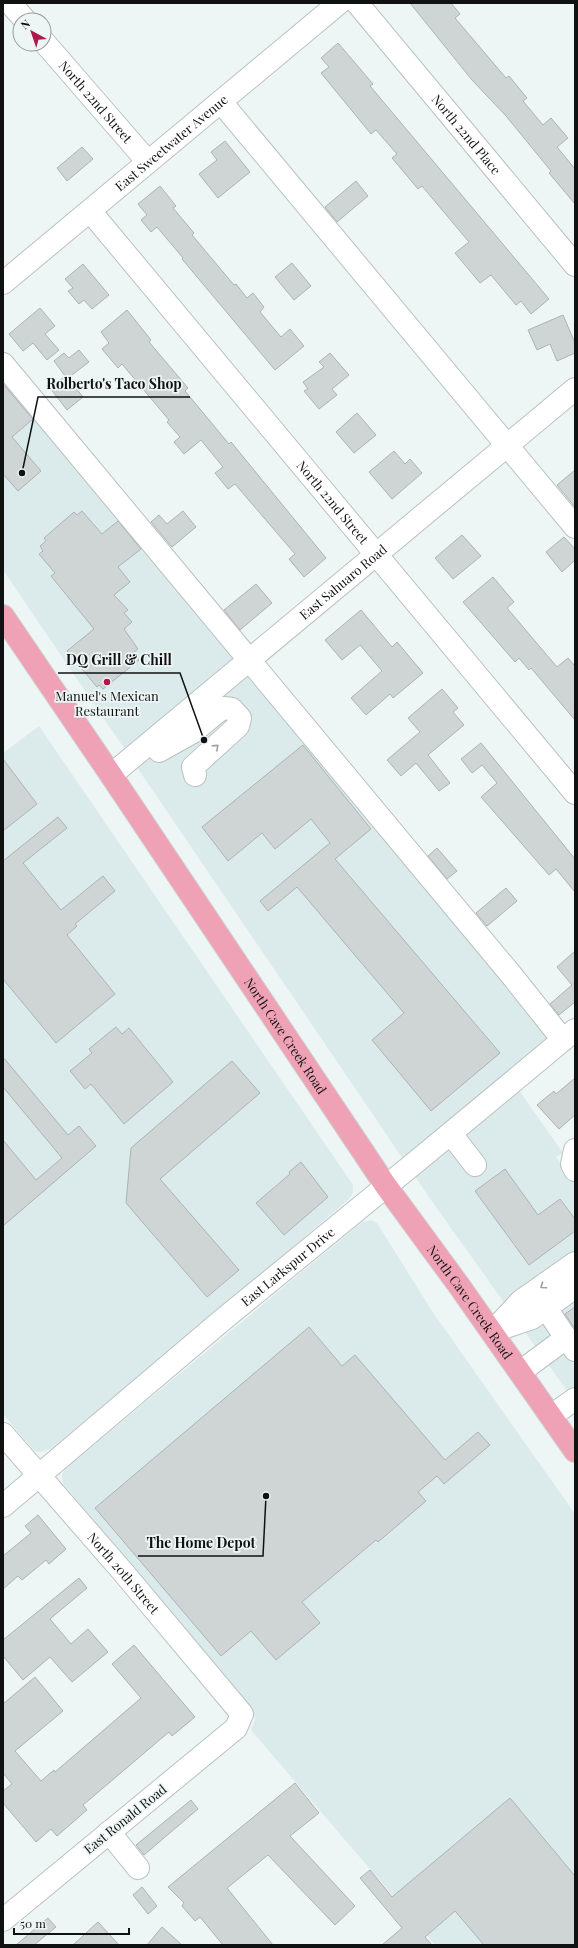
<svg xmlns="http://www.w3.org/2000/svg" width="578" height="1948" font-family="'Playfair Display',serif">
<rect width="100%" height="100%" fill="#eef5f5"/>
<g fill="#dbeaea">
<polygon points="3,374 551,1035 506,1072 563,1153 556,1157 575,1183 575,1402 431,1200 3,570"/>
<polygon points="39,726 353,1185 353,1193 350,1198 222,1308 51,1449 40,1452 35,1451 30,1446 3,1414 3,753"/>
<polygon points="371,1220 377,1223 432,1311 575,1514 575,1945 435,1945 251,1730 255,1720 253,1709 63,1484 62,1474 65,1469 362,1222"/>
</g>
<g fill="#cfd5d5" stroke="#adb3b3">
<polygon points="410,3 451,3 460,14 455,18 506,78 509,76 527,98 523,101 543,125 551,118 568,138 557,147 575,169 575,204 549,173 551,171 506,116 472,80"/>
<polygon points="338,43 373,84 370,86 549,299 531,314 521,301 516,305 491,275 480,283 455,253 469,242 422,186 418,189 392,158 397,154 376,130 371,134 321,73 329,67 321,58"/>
<polygon points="225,141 250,172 218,198 199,174 217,160 211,152"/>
<polygon points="82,147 93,159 67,181 57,168"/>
<polygon points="356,181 368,196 337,222 325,207"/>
<polygon points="160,186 176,206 173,208 194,233 192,235 234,285 236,284 247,298 253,293 264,307 260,312 281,337 290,329 304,346 275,370 182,259 183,258 157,227 151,232 141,220 147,215 138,204"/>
<polygon points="292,263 311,286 294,300 275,277"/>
<polygon points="83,264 109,295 92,309 84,300 79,304 68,291 73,288 65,279"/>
<polygon points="40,308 55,326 45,334 59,350 47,360 33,343 23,351 9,334"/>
<polygon points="127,310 151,340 149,342 188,388 185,391 229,444 231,442 326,558 304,577 289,559 295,554 235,484 228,489 215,473 223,467 201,440 184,454 174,442 180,437 167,422 169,420 122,364 118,368 102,349 109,343 101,332"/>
<polygon points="563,315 575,343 575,353 557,361 550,344 537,350 528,330"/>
<polygon points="79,350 89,362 68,378 83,397 67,410 50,388 65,376 54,361 64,353 69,358"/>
<polygon points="330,353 349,375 332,389 337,395 319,409 304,391 308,389 303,382 324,367 319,362"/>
<polygon points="3,384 33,419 12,437 41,471 18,491 3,474"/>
<polygon points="357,413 376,435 354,453 336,432"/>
<polygon points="394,451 405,464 410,459 422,473 392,499 369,472"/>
<polygon points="575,470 575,507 557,485"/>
<polygon points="82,511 102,534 118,521 141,549 118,567 130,582 114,595 128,610 124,613 132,622 124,629 138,649 133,653 139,660 103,689 99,685 97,687 67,651 94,629 51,576 55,573 39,554 43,551 40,546 46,541 44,538 74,512 77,515"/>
<polygon points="183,511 196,527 172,547 151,522 159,515 167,524"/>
<polygon points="462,535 481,556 453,579 435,558"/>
<polygon points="564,537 575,549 575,560 562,572 546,552"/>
<polygon points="493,577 514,602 507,608 557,667 568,658 575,666 575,720 531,668 529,670 519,658 515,662 463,602"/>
<polygon points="256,584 272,603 240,630 224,610"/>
<polygon points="361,610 392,647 397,642 423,673 393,698 390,694 366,715 351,698 382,671 360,645 342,660 325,640"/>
<polygon points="442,689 458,708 453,712 464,725 428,755 450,783 439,791 416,763 401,776 387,760 420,732 408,718"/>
<polygon points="481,743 575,859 575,892 556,869 549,875 481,797 497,783 482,765 472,773 461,759"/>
<polygon points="303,745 371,829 335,859 500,1053 431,1111 372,1040 404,1013 297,887 268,911 260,901 330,843 311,819 275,849 262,833 228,861 202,827"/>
<polygon points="3,759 37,804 3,831"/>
<polygon points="58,817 67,828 23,863 61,910 103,876 115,891 75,924 77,926 67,935 115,994 56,1043 3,979 3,861"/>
<polygon points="437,848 457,871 447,879 428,856"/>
<polygon points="506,888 517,901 487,926 476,913"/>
<polygon points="575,951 575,1002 559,1015 550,1004 572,985 557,967"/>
<polygon points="116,1027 122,1034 129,1028 173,1082 124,1124 91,1084 85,1089 70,1071 92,1053 89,1049"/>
<polygon points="3,1057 68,1135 79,1126 96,1146 3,1226 3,1140 36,1180 62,1158 3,1087"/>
<polygon points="232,1061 260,1093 160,1179 239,1270 207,1297 126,1203 131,1148"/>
<polygon points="575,1078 575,1115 559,1129 537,1105 554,1091 556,1094"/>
<polygon points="301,1162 328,1197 284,1235 256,1203 290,1174 289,1172"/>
<polygon points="505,1169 538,1215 560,1199 575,1219 575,1231 529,1265 475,1191"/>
<polygon points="575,1307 575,1329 565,1314"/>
<polygon points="309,1327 342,1366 355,1355 445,1460 478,1432 490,1445 444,1484 437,1476 418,1492 426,1501 378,1542 376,1540 302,1602 320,1623 276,1660 251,1631 221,1656 95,1508"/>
<polygon points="38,1515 66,1549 49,1564 46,1560 22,1580 18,1576 3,1589 3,1556 31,1533 25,1526"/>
<polygon points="79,1578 87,1588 50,1619 71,1644 88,1629 108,1652 72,1682 50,1657 23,1680 3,1656 3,1640"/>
<polygon points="134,1645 195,1717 172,1736 169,1732 83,1805 87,1810 57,1836 51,1829 36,1842 3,1803 3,1791 12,1784 3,1773 3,1704 35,1677 63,1711 15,1751 41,1781 54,1770 55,1772 141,1698 112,1664"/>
<polygon points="295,1783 319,1813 290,1836 355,1906 335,1925 268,1855 227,1888 273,1945 223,1945 200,1917 195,1921 182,1906 184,1903 168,1887"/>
<polygon points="510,1798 575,1876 575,1945 484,1945 455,1911 425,1937 432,1945 382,1945 402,1928 360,1878 370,1870 392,1897"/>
<polygon points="191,1800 198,1809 144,1855 136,1845"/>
<polygon points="142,1887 157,1906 148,1914 133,1895"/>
<polygon points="48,1918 56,1927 34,1945 16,1945"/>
<polygon points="98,1922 119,1945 73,1945"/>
<polygon points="162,1927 182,1945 147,1945"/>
</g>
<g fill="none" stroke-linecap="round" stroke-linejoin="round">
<g stroke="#bac1c1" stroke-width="24">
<g id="minor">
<polyline points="10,3 25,20"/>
<path id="s1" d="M357 3 575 265"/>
<path id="s2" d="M44 42 148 162"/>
<polyline points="221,102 575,527"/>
<path id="s3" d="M90 211 575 793"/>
<path id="s4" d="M3 283 339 3"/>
<polyline points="3,364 513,977 563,1040"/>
<polyline points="159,751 193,732 217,712 224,708 232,709 240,718 238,726 193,767 195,775"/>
<path id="s5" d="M111 775 575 389"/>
<polyline points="451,1134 475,1165"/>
<polyline points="575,1150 572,1164 575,1170"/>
<polyline points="546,1308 566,1338"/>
<polyline points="497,1330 532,1318 575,1287"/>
<polyline points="492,1332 521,1301 575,1263"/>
<polyline points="520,1372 566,1338 575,1350"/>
<polyline points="551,1416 575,1399"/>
<path id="s6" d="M3 1434 123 1572 242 1714 236 1728 3 1920"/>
<path id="s7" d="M3 1506 220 1322 428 1152 575 1030"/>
<polyline points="109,1832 138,1868"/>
</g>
</g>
<g stroke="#cfd0d0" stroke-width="24">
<g id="major">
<path id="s8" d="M3 616 111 775 386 1186 460 1287 575 1451"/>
</g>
</g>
<use href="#minor" stroke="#fff" stroke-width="22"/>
<use href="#major" stroke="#efa2b5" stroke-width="22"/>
</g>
<defs><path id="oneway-chevron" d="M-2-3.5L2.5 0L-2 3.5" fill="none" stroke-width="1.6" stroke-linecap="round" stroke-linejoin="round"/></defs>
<g stroke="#9fa0a0">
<use href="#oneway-chevron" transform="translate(216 747) rotate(-42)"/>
<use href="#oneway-chevron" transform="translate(543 1286) rotate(145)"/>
</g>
<circle fill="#ac1a4d" stroke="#eef5f5" stroke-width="1.5" cx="107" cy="682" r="4"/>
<g text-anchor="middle" stroke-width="3.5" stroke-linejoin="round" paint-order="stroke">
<g font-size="13" fill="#101212" stroke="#eef5f5">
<text dy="5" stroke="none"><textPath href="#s2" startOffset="79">North 22nd Street</textPath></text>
<text dy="5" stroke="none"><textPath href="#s1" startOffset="171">North 22nd Place</textPath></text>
<text dy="5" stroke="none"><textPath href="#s4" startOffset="219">East Sweetwater Avenue</textPath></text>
<text dy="5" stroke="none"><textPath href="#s3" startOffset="379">North 22nd Street</textPath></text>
<text dy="5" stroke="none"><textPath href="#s5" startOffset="302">East Sahuaro Road</textPath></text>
<text dy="5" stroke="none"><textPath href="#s8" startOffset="506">North Cave Creek Road</textPath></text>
<text dy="5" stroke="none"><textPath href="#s7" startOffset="372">East Larkspur Drive</textPath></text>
<text dy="5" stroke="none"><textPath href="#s8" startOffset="830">North Cave Creek Road</textPath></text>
<text dy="5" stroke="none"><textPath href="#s6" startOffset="184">North 20th Street</textPath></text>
<text transform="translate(125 1819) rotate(-39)" y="5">East Ronald Road</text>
</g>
<g font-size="13" fill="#101212" stroke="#eef5f5">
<text x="107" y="701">Manuel's Mexican<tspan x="107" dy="15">Restaurant</tspan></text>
</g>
</g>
<path fill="none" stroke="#101212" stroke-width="1.5" d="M22 473L38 397H190M204 740L180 673H58M266 1496L263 1556H138"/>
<g fill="#101212" stroke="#eef5f5" stroke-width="1.5">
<circle cx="22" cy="473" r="4"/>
<circle cx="204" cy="740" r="4"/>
<circle cx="266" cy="1496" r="4"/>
</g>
<g font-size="14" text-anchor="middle" font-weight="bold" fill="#101212" stroke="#eef5f5" stroke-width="3.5" stroke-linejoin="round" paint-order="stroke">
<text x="114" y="389">Rolberto's Taco Shop</text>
<text x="119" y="665">DQ Grill &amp; Chill</text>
<text x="201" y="1548">The Home Depot</text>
</g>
<rect width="578" height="1948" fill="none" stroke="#101212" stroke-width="8"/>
<g transform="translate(32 32) rotate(320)"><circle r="19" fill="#eef5f5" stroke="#959a9a"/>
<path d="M0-3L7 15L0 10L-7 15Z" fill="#ac1a4d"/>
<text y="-6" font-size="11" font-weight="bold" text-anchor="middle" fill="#101212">N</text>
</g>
<path d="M14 1928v6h115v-6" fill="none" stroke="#101212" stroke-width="2"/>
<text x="20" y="1928" font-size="12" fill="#101212" stroke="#eef5f5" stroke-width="3" paint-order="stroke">50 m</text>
</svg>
